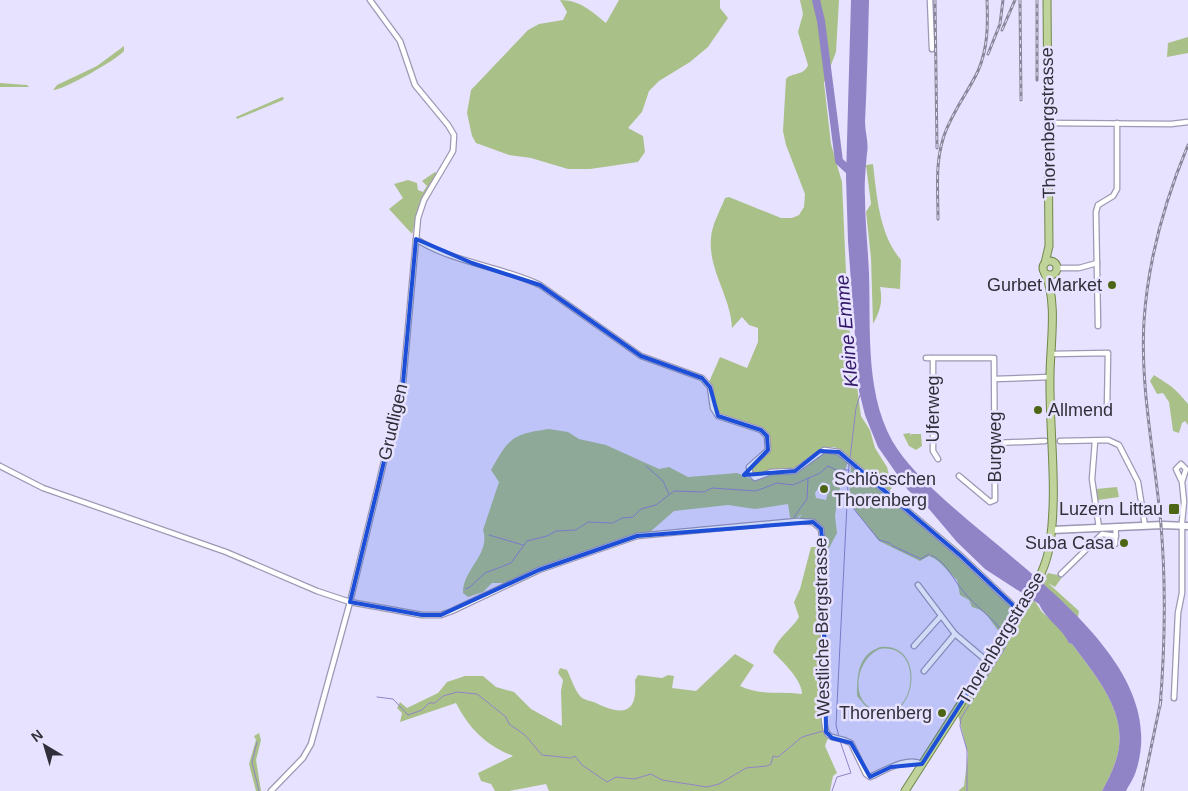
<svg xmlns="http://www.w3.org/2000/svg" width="1188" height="791" font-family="Helvetica,sans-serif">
<rect width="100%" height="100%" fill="#e7e2ff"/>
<g fill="#aac089" fill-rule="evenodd">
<path d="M560 0C580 0 591 11 606 23L619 0H720V8L728 18 708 47 690 62 659 81 649 91 642 112 628 128 643 136 645 152 638 162 590 169H568L531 158 509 155 476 143 472 136 467 113 471 90 528 30 539 24 563 20 567 12Z"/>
<path d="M800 0H839L836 52 824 83 831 144 842 182 848 318 861 416 870 430 875 448 887 467 892 488 888 492 843 451 834 447 820 449 798 468 755 476 752 473 751 468 770 448 769 436 763 429 738 420 724 418 715 411 709 382 720 357 747 368 758 342V328L749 325 742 317 732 328C731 297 708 270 711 238 712 224 720 211 725 198L729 197 781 218H792L799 215 804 207 805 194 786 145 783 131 786 79C792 72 804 76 808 65L798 32 803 14Z"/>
<polygon points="1188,37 1188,53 1167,57 1168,43"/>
<path d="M124 46V51C116 60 64 90 53 90L57 85 97 66Z"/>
<polygon points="0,83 27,85 29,87 0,87"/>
<polygon points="282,97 284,98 283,100 237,119 236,117"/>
<path d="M873 164C877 197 879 234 901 260L900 289 880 287C883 302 880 311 873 324L871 258 866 212 871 204 866 165Z"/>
<polygon points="435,172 438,174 416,220 412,234 389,209 403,198 394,184 408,180 417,183 418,190 423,192 427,186 422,181"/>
<path d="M1154 375C1171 386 1174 387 1188 404V425L1185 421 1182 423 1179 433 1173 431 1169 402 1163 393 1157 394 1150 381Z"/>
<path d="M549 429 568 432 579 439 606 445 659 469 669 467 688 477 737 473 754 480 773 473H794L808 466 821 453 836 452 848 461 838 495 835 516 837 533 828 550 824 552 820 524 811 520H798L802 514 793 521 790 517 788 504 755 509 728 505 674 511 650 532 627 538 509 583H492L483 592 468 597 463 593C462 570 491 554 483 530L499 482 491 470C509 438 512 434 549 429ZM822 482 830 485 826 500 816 498 815 493Z"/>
<polygon points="910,433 911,437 911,434 921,434 922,446 916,450 909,446 903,434"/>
<path d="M851 465 960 557 1015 611 1002 630H998C989 619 986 610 972 607L969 600 960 595 957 580C946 571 942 561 929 556L920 561 879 541 849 502Z"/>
<polygon points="1117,487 1119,497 1098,500 1096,489"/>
<path d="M820 544 823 727 828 738 825 746 837 773 833 776 830 791H549L546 784 509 791H495L491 784 481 781 478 773 513 756C486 745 470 730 456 703L400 722 402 713 397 708 400 702 407 708 438 693 447 682 465 676H483L496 687 514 692 531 709 562 726 561 691 563 680 558 673 560 668 567 670C571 678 575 691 581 697 584 700 592 701 596 703 623 716 638 714 635 680L638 675 662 678 668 675 674 676 672 688 696 691 735 654 754 665 740 686C761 696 781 691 802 694 802 680 783 662 773 652 777 638 792 629 799 617L794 602 800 589 811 547H818Z"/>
<polygon points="1048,573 1063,576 1055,587 1048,583 1079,611 1078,617 1042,584 1045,578 1047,580 1046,576"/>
<path d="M1034 600 1042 612 1067 635 1069 643 1072 644C1098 679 1132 717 1115 763 1112 772 1107 782 1102 791H958L964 786 968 754 958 715Z"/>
<path d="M880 647C929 641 917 730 872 711L873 718 866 722 862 719 861 715 868 709 857 696C857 674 858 655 880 647ZM880 649C928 642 915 732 871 708 850 697 857 658 880 649Z"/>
<polygon points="259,733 261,740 256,760 261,791 256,791 249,764 256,740 254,736"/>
</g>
<path fill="#9184c6" d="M851 0H869C868 41 867 81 865 122 865 132 869 143 867 153 866 166 864 183 865 197 865 223 868 248 869 274 871 331 864 400 898 450 959 538 1178 642 1136 771 1134 778 1129 785 1126 791H1102C1107 782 1112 772 1115 763 1132 717 1098 679 1072 644L1069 643C1062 628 1046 620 1039 604L985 569 957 542 929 509 908 490 878 447 865 415 859 391 848 241 846 177Z"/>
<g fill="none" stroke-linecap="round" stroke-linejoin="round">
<g stroke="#9184c6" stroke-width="1">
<polyline points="850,458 856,408 860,395"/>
<polyline points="646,466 663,481 669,494"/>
<polyline points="849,503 879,540 890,543 893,546 921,559 929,554"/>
<polyline points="794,517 807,499 808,478"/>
<polyline points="489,535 523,545"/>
<path d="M931 555C948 563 952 579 964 592 976 607 991 616 1002 631"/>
<polyline points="465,589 470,587 485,573 511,563 527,541 547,536 556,531 576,530 588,522 613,523 622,518 633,517 641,509 656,505 674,491 704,492 712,488 756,491 777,483 793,485 820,473 828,466 836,470 849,470"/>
<polyline points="377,697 393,699 408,715 422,710 429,703 435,703 443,696 457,692 477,694 506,717 509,724 525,735 542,755 571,758 575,756 582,765 607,782 616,777 634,779 651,774 662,780 707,787 719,784 746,768 767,766 771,764 773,756 778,757 802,737 823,731"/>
<polyline points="839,737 836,725 849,464"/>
<polyline points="257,742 252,762 259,791"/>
<polyline points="832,791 837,777 851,773 840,741"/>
<polyline points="967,791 967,750 960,726 961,718 1005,648 1009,637"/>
</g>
<polyline stroke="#9184c6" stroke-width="8" points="816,0 821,21 839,161 854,175"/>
<g stroke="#9d98b3" stroke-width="7">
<g id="street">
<polyline points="930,0 932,49"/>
<polyline points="1048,123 1171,124 1188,122"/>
<path d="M416 239C454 263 500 266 540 285L641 356 702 378 710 387 713 408 718 416 761 430 767 436 768 450 749 467 750 473 755 478 771 472 795 471 824 450 839 452 961 556 1020 612"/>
<polyline points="1057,268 1079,268 1097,263"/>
<polyline points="1098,326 1096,212 1098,205 1113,196 1117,189 1117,123"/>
<polyline points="1051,354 1108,353 1107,408"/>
<polyline points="926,358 994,358 995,500 990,502 959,476"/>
<polyline points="933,358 933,451 938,459"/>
<polyline points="995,379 1050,377"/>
<polyline points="1060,441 1108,440 1119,445 1138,482 1145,526"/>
<polyline points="1095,441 1092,479 1099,528"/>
<polyline points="995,443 1045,441"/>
<path d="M0 466 43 488 226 552 317 591 350 602 422 615H441L452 611 539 570 637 536 797 521 813 522 821 529 822 539 824 715C825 745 832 733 851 743L866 774 870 777C884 771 907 756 922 764"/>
<polyline points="1115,544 1116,527"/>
<polyline points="1061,574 1102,534 1116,536"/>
<polyline points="918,585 955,634 988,662"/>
<polyline points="914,646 940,617"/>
<polyline points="924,671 955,634"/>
<polyline points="1174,698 1178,613 1182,593 1182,522 1184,502 1182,482 1176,469 1181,464 1186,469 1182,482"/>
<polyline points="271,791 303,758 311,744 350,602 403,383 418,218 424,200 453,151 454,135 448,125 415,85 400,41 370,0"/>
</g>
</g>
<g stroke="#9d98b3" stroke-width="9">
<polyline id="secondary" points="1052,530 1163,525 1188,526"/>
</g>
<g stroke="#71874c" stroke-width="9">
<g id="primary">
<circle cx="1050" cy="268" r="7"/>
<polyline points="1045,263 1049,246 1047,0"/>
<path d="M905 791 1026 602C1037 583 1047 565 1050 543 1058 488 1049 431 1050 376 1050 347 1058 300 1045 274"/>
</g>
</g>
<use href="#street" stroke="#fff" stroke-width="4.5"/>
<use href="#secondary" stroke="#fff" stroke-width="6"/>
<use href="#primary" stroke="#bfd39a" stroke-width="7"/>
<g stroke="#8a879b" stroke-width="3">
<g id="rail">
<polyline points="935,0 937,148"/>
<polyline points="1020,0 1021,100"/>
<polyline points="1037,0 1037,80"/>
<polyline points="1002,30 1015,0"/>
<polyline points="988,54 1000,24 1003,0"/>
<path d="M938 219C938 192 935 165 943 139 950 115 967 94 978 71 988 48 988 25 987 0"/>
<path d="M1160 707C1165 647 1166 585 1161 525 1155 457 1140 389 1144 321 1148 261 1165 200 1188 145"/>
<polyline points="1142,791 1161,700"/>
</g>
</g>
<use href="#rail" stroke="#e7e2ff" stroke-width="1" stroke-dasharray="4" stroke-linecap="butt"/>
</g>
<path fill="#1d4ed8" fill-opacity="0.2" stroke="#1d4ed8" stroke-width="4" stroke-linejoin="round" d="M416 239 472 263 540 285 641 356 702 378 710 387 718 416 761 430 767 436 768 450 744 475 795 471 820 451 839 452 961 556 1020 612 922 764 891 767 870 777 851 743 832 738 826 732 822 539 821 529 813 522 637 536 539 570 441 615H422L350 602 403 383Z"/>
<g fill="#4d6616" stroke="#e7e2ff" stroke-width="2">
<circle cx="1112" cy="285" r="5"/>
<circle cx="1038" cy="410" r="5"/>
<circle cx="824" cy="489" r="5"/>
<rect x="1168" y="503" width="12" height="12" rx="2.5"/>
<circle cx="1124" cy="543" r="5"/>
<circle cx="942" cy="713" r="5"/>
</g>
<g text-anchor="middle" stroke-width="5" stroke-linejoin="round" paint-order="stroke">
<g font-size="18" fill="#31303a" stroke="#e7e2ff">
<text transform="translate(1048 123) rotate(-91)" y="6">Thorenbergstrasse</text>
<text transform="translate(933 409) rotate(-90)" y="6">Uferweg</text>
<text transform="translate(393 422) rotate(-77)" y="6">Grudligen</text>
<text transform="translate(995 447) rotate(-90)" y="6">Burgweg</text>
<text transform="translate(822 627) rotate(-91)" y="6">Westliche Bergstrasse</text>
<text transform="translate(1001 638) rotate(-59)" y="6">Thorenbergstrasse</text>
</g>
<g font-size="18" fill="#31303a" stroke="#e7e2ff" text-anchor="end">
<text x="1102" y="291">Gurbet Market</text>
<text x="1048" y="416" text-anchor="start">Allmend</text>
<text x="834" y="485" text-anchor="start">Schlösschen<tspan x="834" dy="21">Thorenberg</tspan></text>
<text x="1163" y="515">Luzern Littau</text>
<text x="1114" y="549">Suba Casa</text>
<text x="932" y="719">Thorenberg</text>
</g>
<g font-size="19" font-style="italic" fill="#321766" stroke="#e7e2ff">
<text transform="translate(846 331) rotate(-95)" y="7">Kleine Emme</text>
</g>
</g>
<g transform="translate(45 746) rotate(322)" stroke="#e7e2ff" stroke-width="4" paint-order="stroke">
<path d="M0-4L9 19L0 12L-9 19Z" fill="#31303a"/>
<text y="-8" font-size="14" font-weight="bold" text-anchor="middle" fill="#31303a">N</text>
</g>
</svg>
